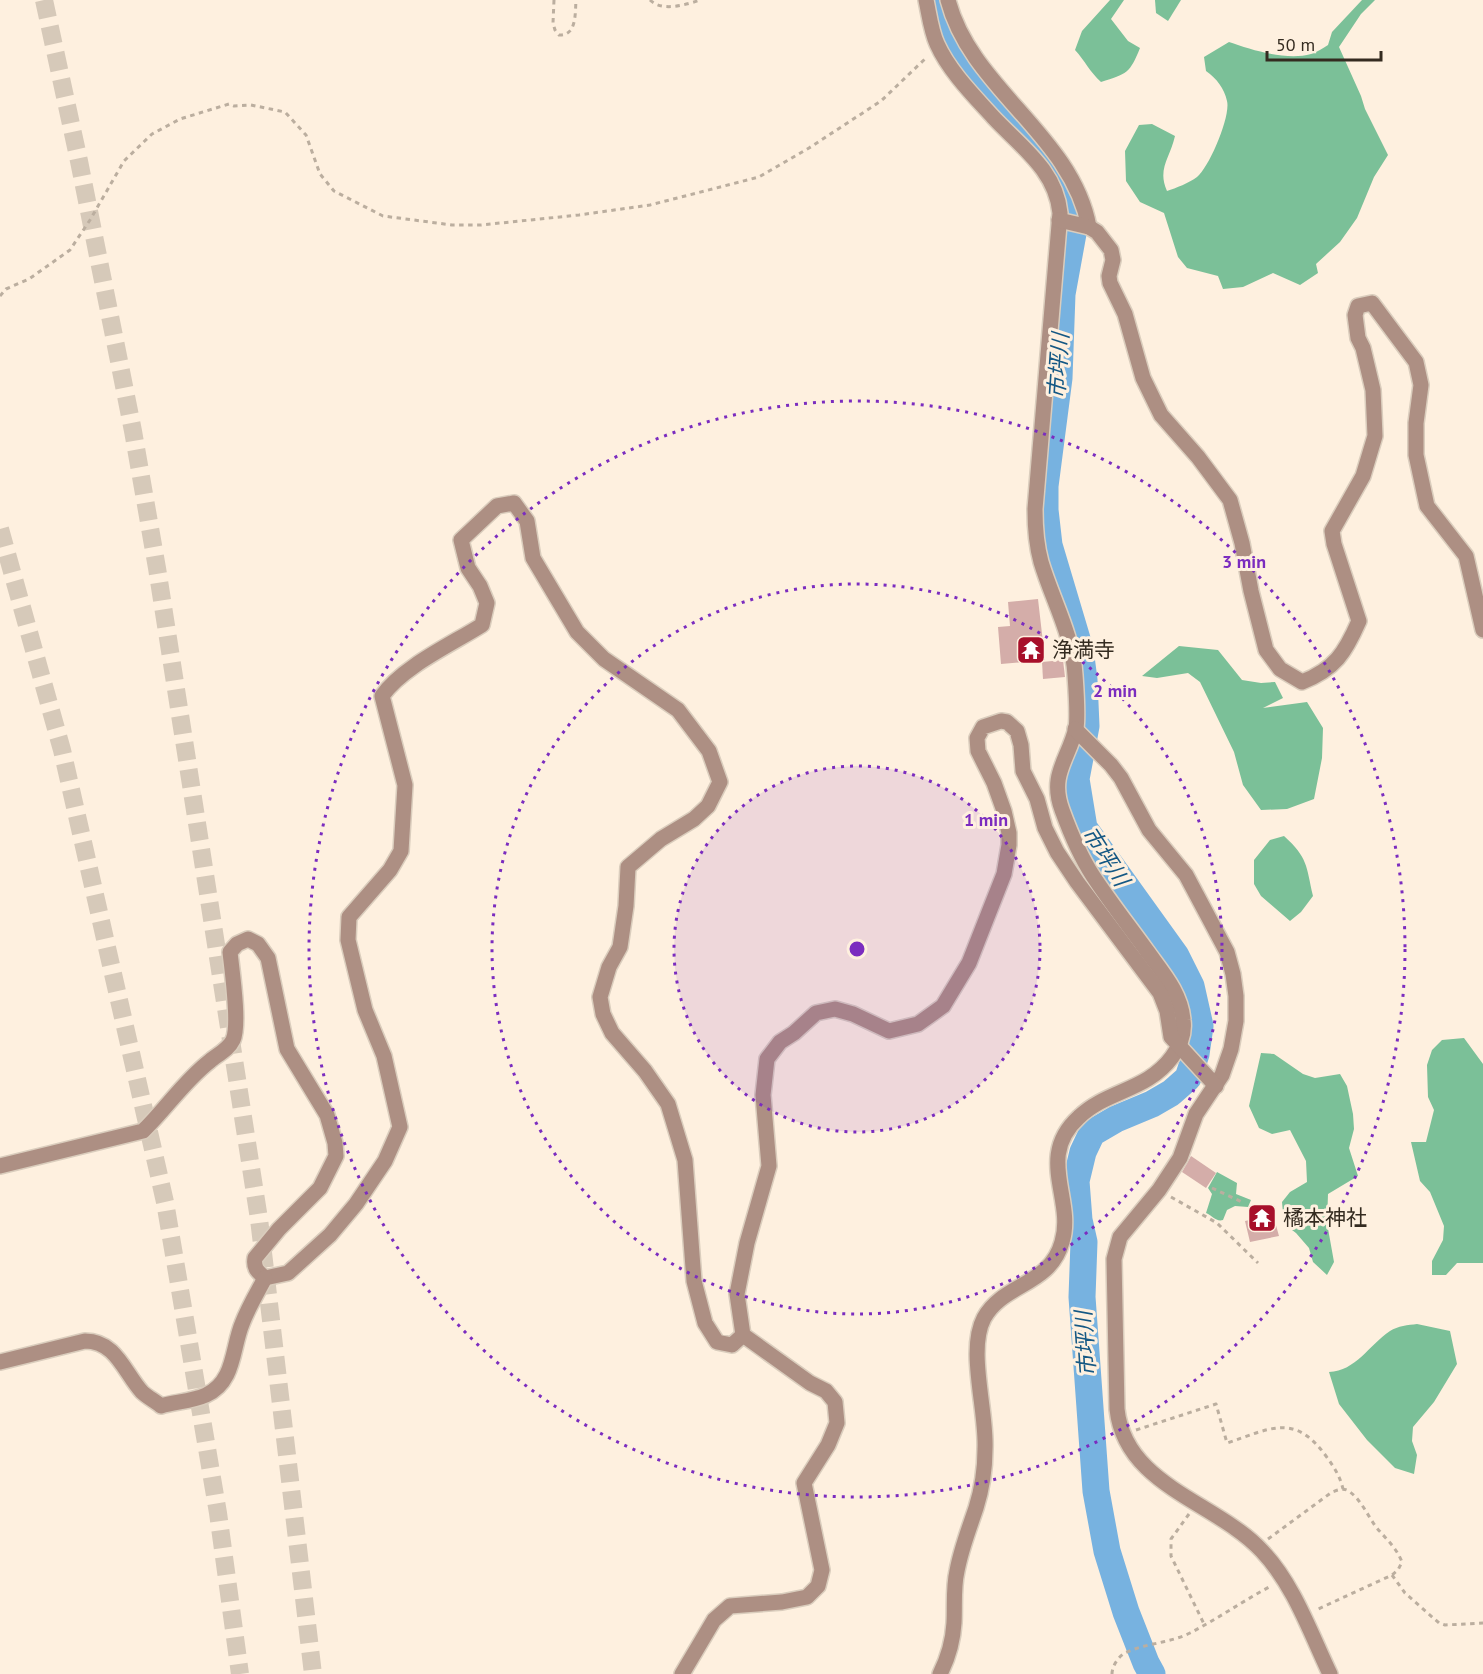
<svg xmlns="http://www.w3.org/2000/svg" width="1483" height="1674" font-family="'PT Sans','Noto Sans JP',sans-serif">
<rect width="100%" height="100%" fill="#fef0df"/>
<g fill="#7bc098">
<path d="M1110 0H1124L1111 19 1128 41 1140 48C1130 73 1127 74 1101 82 1090 72 1085 61 1075 50L1082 31Z"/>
<polygon points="1155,0 1181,0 1168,21 1156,13"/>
<path d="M1362 0H1375L1361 14 1339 47 1361 96 1365 109 1388 155 1374 177 1357 218 1340 242 1316 264 1318 273 1300 285 1273 273 1243 287 1223 289 1218 276 1187 268 1178 257 1164 213 1140 202 1126 181 1125 151 1139 125 1152 124 1175 136C1170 158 1157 169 1167 191 1176 188 1189 183 1197 177 1209 168 1231 116 1227 101 1224 88 1217 79 1206 71L1204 57 1229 42C1252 50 1287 61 1311 54 1317 52 1323 48 1328 45L1332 32Z"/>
<polygon points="1179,646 1218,650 1242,680 1261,683 1275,682 1283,698 1263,708 1307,702 1323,728 1322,758 1314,799 1287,809 1261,810 1243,785 1234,752 1200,682 1188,673 1157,678 1142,676"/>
<path d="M1284 836C1308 858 1306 865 1313 896L1301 912 1290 921 1261 896 1254 884V860L1270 840Z"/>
<polygon points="1464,1038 1483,1064 1483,1263 1457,1263 1446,1275 1432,1275 1432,1261 1443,1240 1444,1226 1430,1192 1420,1181 1411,1142 1426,1142 1434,1110 1428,1097 1427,1065 1432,1050 1442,1040"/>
<polygon points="1261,1053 1274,1054 1303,1074 1315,1078 1340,1074 1347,1086 1353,1114 1354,1129 1349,1148 1358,1176 1328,1194 1327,1223 1334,1262 1327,1275 1313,1262 1309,1248 1296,1233 1284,1224 1282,1202 1290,1192 1307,1182 1306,1161 1290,1130 1272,1134 1259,1128 1249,1106"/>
<path d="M1217 1172 1237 1183 1236 1194 1251 1200 1248 1207 1235 1206 1227 1210 1223 1220C1216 1222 1213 1216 1206 1213L1212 1194 1208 1188Z"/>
<path d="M1417 1324 1450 1331 1457 1364 1434 1402 1413 1427 1412 1441 1417 1455 1414 1474 1395 1468 1367 1440 1339 1404 1329 1372C1356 1371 1369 1345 1390 1331 1398 1326 1408 1325 1417 1324Z"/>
</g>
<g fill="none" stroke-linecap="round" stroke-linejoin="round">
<polyline stroke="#77b2e0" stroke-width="27" points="937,0 951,47 1016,122 1049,156 1064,182 1071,201 1074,228 1062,294 1059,378 1045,486 1045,510 1049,545 1080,649 1084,680 1086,726 1076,779 1084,828 1176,956 1191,986 1200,1026 1196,1054 1188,1078 1171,1093 1152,1104 1116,1119 1092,1133 1083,1152 1076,1181 1079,1220 1084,1242 1082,1297 1096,1491 1107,1551 1126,1612 1146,1663 1152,1674"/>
</g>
<g fill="#d4ada9">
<polygon points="1038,599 1045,660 1001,664 998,627 1010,626 1008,602"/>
<polygon points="1063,660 1065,677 1043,679 1042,662"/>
<polygon points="1191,1156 1216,1173 1206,1188 1182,1172"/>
<polygon points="1272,1211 1279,1236 1250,1242 1245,1221 1259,1218 1258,1214"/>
</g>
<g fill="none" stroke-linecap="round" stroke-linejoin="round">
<g stroke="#d6c9b9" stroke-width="18" stroke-dasharray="18 9" stroke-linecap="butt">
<polyline points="44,0 79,161 133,431 157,568 259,1219 313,1674"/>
<polyline points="0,529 62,750 165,1202 218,1513 240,1674"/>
</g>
<g stroke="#dacdbd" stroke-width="18">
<g id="minor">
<path d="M926 0C929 14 931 31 937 44 949 71 974 96 993 117 1020 146 1056 170 1060 213L1035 509C1035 527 1036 544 1041 562 1052 599 1073 636 1075 675 1076 689 1078 716 1076 728 1068 760 1049 775 1062 810 1070 832 1080 856 1093 876 1110 902 1129 926 1147 951 1162 972 1181 993 1183 1020 1185 1034 1180 1046 1172 1057 1147 1091 1107 1090 1079 1117 1035 1157 1075 1199 1062 1242 1050 1286 1003 1283 984 1318 967 1350 987 1411 985 1449 985 1468 982 1489 976 1508 969 1529 961 1549 957 1571 953 1588 955 1606 954 1623 953 1641 948 1658 940 1674"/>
<path d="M948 0C971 89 1072 135 1089 227"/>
<path d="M1059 220 1089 227 1097 232 1111 250 1113 260 1109 276 1110 283 1125 314 1143 378 1161 415 1198 457 1230 500 1242 543 1251 591 1266 650 1280 669 1302 682C1335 669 1345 653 1359 621L1334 544 1332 531 1363 476 1375 436 1373 390 1363 348 1358 338 1355 315 1358 306 1372 303 1416 362 1421 385 1416 423V455L1427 506 1466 556 1483 630"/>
<path d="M1075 729 1111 765 1121 778 1149 830 1186 875 1227 952 1233 974 1236 996V1021L1231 1049 1222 1075 1196 1114 1180 1158 1159 1190 1120 1237 1114 1259 1117 1409C1125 1486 1217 1502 1262 1551 1294 1585 1310 1632 1330 1674"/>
<path d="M0 1166 143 1131C166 1109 184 1081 210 1061 217 1055 229 1049 233 1040 240 1025 232 971 230 952L237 944 248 939 258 944 268 958 287 1049 327 1115 335 1143 336 1156 320 1188 279 1229 255 1258C253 1268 258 1272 265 1278"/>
<path d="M265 1278 288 1273 330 1235 356 1204 385 1161 400 1127 384 1056 365 1010 348 940 349 917 390 870 401 851 405 785 382 696C402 667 452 644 482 625L487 603 480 586 468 568 461 540 497 506 514 503 527 521 533 558 577 632 604 659 678 710 709 751 720 782 708 806 694 819 661 839 628 867 626 906 620 947 609 967 600 997 603 1014 612 1033 645 1071 668 1104 685 1160 694 1281 705 1323 717 1342 732 1345 743 1335"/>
<path d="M0 1362 85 1341C116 1341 124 1372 142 1392 147 1397 155 1401 161 1406 175 1402 193 1401 206 1395 235 1382 232 1348 242 1324 248 1308 257 1293 265 1278"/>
<polyline points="682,1674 714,1620 730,1606 782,1602 807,1597 818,1586 822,1570 804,1483 828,1445 837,1423 835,1402 826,1391 810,1383 743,1335 737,1294 747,1243 769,1166 763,1095 767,1059 780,1042 794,1033 816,1013 835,1009 853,1014 889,1031 918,1024 943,1006 969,963 1004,874 1009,845 1009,833 1004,811 994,783 978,751 977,738 983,727 1001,721 1007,722 1017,731 1021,745 1023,771 1037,799 1045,828 1057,852 1077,882 1160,993 1167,1011 1171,1037 1216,1086"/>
</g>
</g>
<g stroke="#bbae9f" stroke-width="3" stroke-dasharray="4.5 4.5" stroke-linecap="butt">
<path d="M554 0 553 23 555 30 559 35C577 36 575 13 576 0"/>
<path d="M650 0C662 12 685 5 700 0"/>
<polyline points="0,296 6,289 29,279 70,250 90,220 124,161 152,134 180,119 229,104 234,106 251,105 285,112 306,135 320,174 334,191 383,216 452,225 481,225 579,215 650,205 759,177 809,148 881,101 927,57"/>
<polyline points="1212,1188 1244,1203"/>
<polyline points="1171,1197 1217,1223 1258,1263"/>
<path d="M1136 1430 1216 1404 1227 1443C1270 1429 1294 1412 1326 1456 1334 1467 1340 1476 1343 1489"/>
<polyline points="1189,1514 1171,1539 1171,1556 1204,1624"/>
<path d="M1268 1539 1332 1492C1338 1490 1344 1487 1350 1492 1361 1500 1368 1516 1376 1527 1386 1539 1396 1547 1402 1562L1398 1570 1392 1575 1316 1610"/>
<polyline points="1392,1575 1405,1593 1439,1623 1445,1625 1483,1623"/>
<path d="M1112 1674C1112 1666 1119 1655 1127 1652 1147 1643 1170 1643 1190 1633 1217 1619 1243 1601 1271 1586"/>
</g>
<use href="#minor" stroke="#ad8f83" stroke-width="15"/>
</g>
<circle cx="857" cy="949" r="183" fill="#7b2cbf" fill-opacity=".12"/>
<g fill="none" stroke="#7b2cbf" stroke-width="3" stroke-dasharray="3 6">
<circle cx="857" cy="949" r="183"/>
<circle cx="857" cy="949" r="365"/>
<circle cx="857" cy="949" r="548"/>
</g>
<defs>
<g id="temple-square" transform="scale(1.5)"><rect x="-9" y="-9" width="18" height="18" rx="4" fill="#a70f2a" stroke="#fef0df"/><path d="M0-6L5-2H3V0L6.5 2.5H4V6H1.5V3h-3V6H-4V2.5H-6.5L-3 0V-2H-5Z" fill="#fff"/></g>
</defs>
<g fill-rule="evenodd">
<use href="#temple-square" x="1031" y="650"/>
<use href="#temple-square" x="1262" y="1218"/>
</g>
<g text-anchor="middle" stroke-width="6" stroke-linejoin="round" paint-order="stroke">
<g font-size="21" fill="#342b20" stroke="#fef0df" text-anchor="start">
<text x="1052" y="657">浄満寺</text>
<text x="1283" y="1225">橘本神社</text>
</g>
<g font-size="22" font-style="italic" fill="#155884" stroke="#fef0df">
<text transform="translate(1058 366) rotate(-86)" y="8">市坪川</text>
<text transform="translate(1106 856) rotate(57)" y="8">市坪川</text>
<text transform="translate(1085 1344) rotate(-94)" y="8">市坪川</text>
</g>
</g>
<circle cx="857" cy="949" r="9" fill="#7b2cbf" stroke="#fef0df" stroke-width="3"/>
<g font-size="18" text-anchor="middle" font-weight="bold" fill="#7b2cbf" stroke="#fef0df" stroke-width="6" stroke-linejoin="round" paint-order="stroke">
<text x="1244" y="568">3 min</text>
<text x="1115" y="697">2 min</text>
<text x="986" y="826">1 min</text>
</g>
<path d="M1267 51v9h114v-9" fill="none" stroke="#342b20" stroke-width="3"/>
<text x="1276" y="51" font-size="18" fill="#342b20" stroke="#fef0df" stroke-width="4.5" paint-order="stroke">50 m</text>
</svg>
